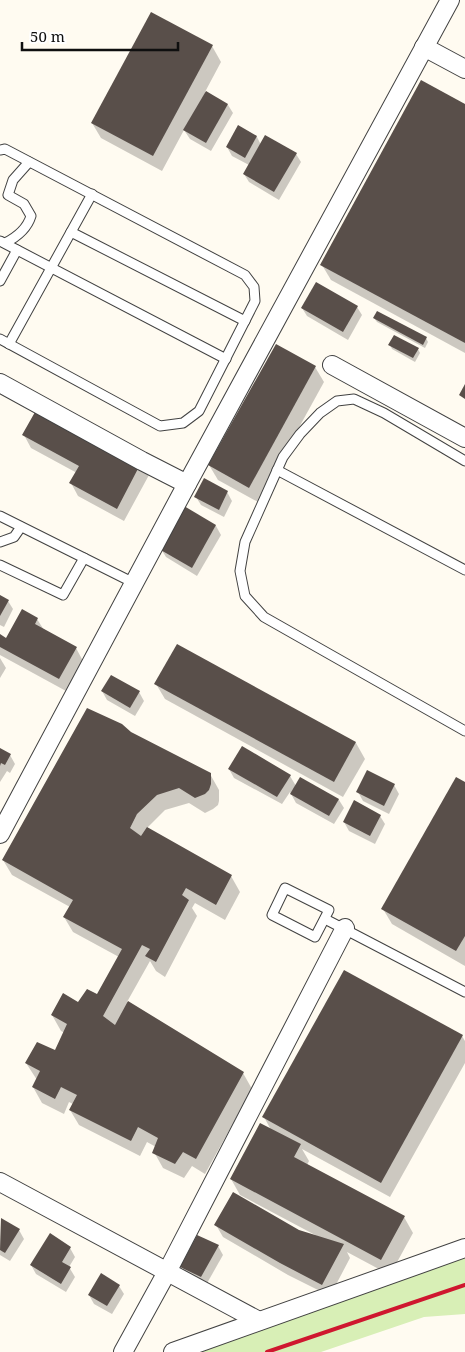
<svg xmlns="http://www.w3.org/2000/svg" width="465" height="1352" font-family="'Noto Serif',serif">
<rect width="100%" height="100%" fill="#fffbf1"/>
<polygon fill="#d8efb6" points="465,1255 465,1314 424,1317 321,1352 193,1352"/>
<g fill="#0003">
<polygon points="212,46 221,62 205,92 228,105 233,113 211,151 190,139 184,130 162,171 101,138 92,123"/>
<polygon points="465,106 465,353 331,280 322,265"/>
<polygon points="239,127 257,137 261,145 296,154 301,162 279,200 249,182 244,174 249,165 232,156 227,147"/>
<polygon points="357,307 362,315 348,340 307,316 302,308"/>
<polygon points="374,318 426,338 428,342 425,348 377,322"/>
<polygon points="390,345 418,349 420,353 415,362 392,349"/>
<polygon points="315,367 324,382 258,502 218,480 209,465"/>
<polygon points="24,435 142,462 149,475 124,521 78,496 71,483 77,473 31,448"/>
<polygon points="204,480 227,492 232,501 224,517 201,505 196,497"/>
<polygon points="184,508 216,526 221,535 197,576 166,557 161,549"/>
<polygon points="0,597 8,601 13,609 4,627 0,625"/>
<polygon points="37,619 44,630 76,648 83,661 66,691 0,655 0,636 6,639"/>
<polygon points="177,645 356,743 365,759 343,797 165,699 156,684"/>
<polygon points="0,658 6,668 0,678"/>
<polygon points="102,691 139,692 144,701 135,716 107,700"/>
<polygon points="131,733 210,774 219,790 219,801 218,805 213,809 205,813 189,803 165,810 147,828 231,876 240,892 225,920 195,903 192,908 197,916 165,977 156,971 150,961 127,1002 243,1073 252,1089 205,1174 192,1166 184,1178 163,1168 154,1152 156,1147 147,1142 140,1156 79,1125 70,1110 73,1104 69,1102 64,1114 42,1103 33,1087 37,1080 26,1063 55,1052 65,1033 61,1031 52,1015 98,996 119,957 73,932 64,917 70,907 12,875 3,860"/>
<polygon points="0,749 10,755 15,764 10,773 7,771 0,782"/>
<polygon points="229,769 290,776 296,786 339,800 344,808 334,824 296,803 290,792 282,804 234,778"/>
<polygon points="465,783 465,966 392,924 383,909"/>
<polygon points="394,785 399,794 389,814 363,801 358,792"/>
<polygon points="380,816 385,824 375,844 349,831 344,822"/>
<polygon points="462,1036 465,1041 465,1063 390,1197 302,1149 309,1161 307,1165 404,1217 413,1233 390,1275 347,1252 350,1258 330,1296 288,1275 223,1237 216,1225 298,1232 317,1236 240,1195 231,1179 271,1130 264,1117"/>
<polygon points="1,1219 19,1230 24,1239 10,1261 0,1255"/>
<polygon points="198,1237 218,1246 223,1255 206,1285 187,1275 182,1267"/>
<polygon points="70,1248 75,1257 69,1267 75,1277 66,1292 36,1274 31,1265"/>
<polygon points="119,1286 124,1294 112,1314 94,1304 89,1295"/>
</g>
<g fill="#594f4a">
<polygon points="151,12 213,45 153,156 91,123"/>
<polygon points="421,80 465,104 465,343 320,265"/>
<polygon points="206,91 228,104 206,143 183,130"/>
<polygon points="238,125 257,136 245,158 226,147"/>
<polygon points="265,135 297,153 274,192 243,174"/>
<polygon points="316,282 358,306 343,332 301,308"/>
<polygon points="377,311 427,337 423,345 373,318"/>
<polygon points="394,335 419,348 413,358 388,345"/>
<polygon points="276,344 316,366 249,488 208,465"/>
<polygon points="465,384 465,399 459,395"/>
<polygon points="39,405 142,461 117,509 69,483 79,466 22,435"/>
<polygon points="204,478 228,491 219,510 194,497"/>
<polygon points="184,506 216,525 192,568 159,549"/>
<polygon points="0,595 9,600 0,616"/>
<polygon points="22,609 38,618 35,624 77,647 59,679 0,647 0,634 6,638"/>
<polygon points="177,644 356,742 334,782 154,684"/>
<polygon points="111,675 140,691 130,708 101,691"/>
<polygon points="87,708 122,724 131,732 211,773 211,784 209,790 205,794 195,798 179,788 157,795 137,814 130,828 141,836 147,827 232,875 216,905 186,888 182,895 189,900 156,962 145,956 150,949 142,945 103,1016 115,1025 128,1001 244,1072 196,1159 183,1152 175,1164 152,1153 158,1138 138,1127 131,1141 69,1110 77,1095 61,1087 55,1099 32,1087 40,1071 25,1063 37,1042 55,1050 67,1024 51,1015 63,993 78,1002 87,989 97,994 122,949 63,917 73,900 2,860"/>
<polygon points="242,746 291,775 277,797 228,769"/>
<polygon points="0,748 11,754 5,765 1,763 0,766"/>
<polygon points="367,770 395,784 384,806 356,792"/>
<polygon points="300,777 339,799 329,816 290,794"/>
<polygon points="456,777 465,782 465,936 456,951 381,909"/>
<polygon points="354,800 381,815 370,836 343,822"/>
<polygon points="344,970 463,1035 381,1183 262,1117"/>
<polygon points="260,1123 301,1144 294,1157 405,1216 381,1260 230,1179"/>
<polygon points="233,1192 299,1230 344,1244 322,1285 280,1263 214,1225"/>
<polygon points="1,1218 20,1229 5,1253 0,1250"/>
<polygon points="50,1233 71,1247 62,1262 71,1267 61,1284 30,1265"/>
<polygon points="197,1235 219,1245 201,1277 180,1267"/>
<polygon points="101,1273 120,1285 107,1306 88,1295"/>
</g>
<g fill="none" stroke-linecap="round" stroke-linejoin="round">
<g stroke="#424242" stroke-width="11">
<g id="service">
<polyline points="0,150 5,149 245,275 254,287 255,301 199,411 183,423 160,426 0,339"/>
<polyline points="71,232 245,321"/>
<polyline points="0,241 226,359"/>
<path d="M5 243C17 237 27 229 31 216L24 204 8 195 13 180 29 162"/>
<polyline points="0,281 17,250"/>
<polyline points="9,344 92,194"/>
<polyline points="465,461 384,413 354,399 337,401 320,413 300,434 283,457 245,542 240,571 245,596 264,617 465,731"/>
<polyline points="277,470 465,570"/>
<polyline points="0,516 84,558 63,595 0,565"/>
<polyline points="0,542 14,537 21,527"/>
<polyline points="84,558 134,583"/>
<polygon points="285,888 329,910 315,937 272,915"/>
<polyline points="325,919 465,992"/>
</g>
</g>
<g stroke="#424242" stroke-width="20">
<g id="minor">
<polyline points="424,47 465,69"/>
<polyline points="332,365 465,438"/>
<polyline points="0,383 142,461 187,484"/>
<polyline points="0,834 187,484 450,0"/>
<polyline points="0,1182 259,1321"/>
<polyline points="123,1352 167,1272 345,928"/>
<polyline points="173,1352 465,1248"/>
</g>
</g>
<use href="#service" stroke="#fff" stroke-width="9"/>
<use href="#minor" stroke="#fff" stroke-width="18"/>
<polyline stroke="#cf172f" stroke-width="4" points="267,1352 465,1285"/>
</g>
<path d="M22 42v8h156v-8" fill="none" stroke="#0f0f0f" stroke-width="2.5"/>
<text x="30" y="42" font-size="15" fill="#0f0f0f" stroke="#ffffff" stroke-width="4" paint-order="stroke">50 m</text>
</svg>
